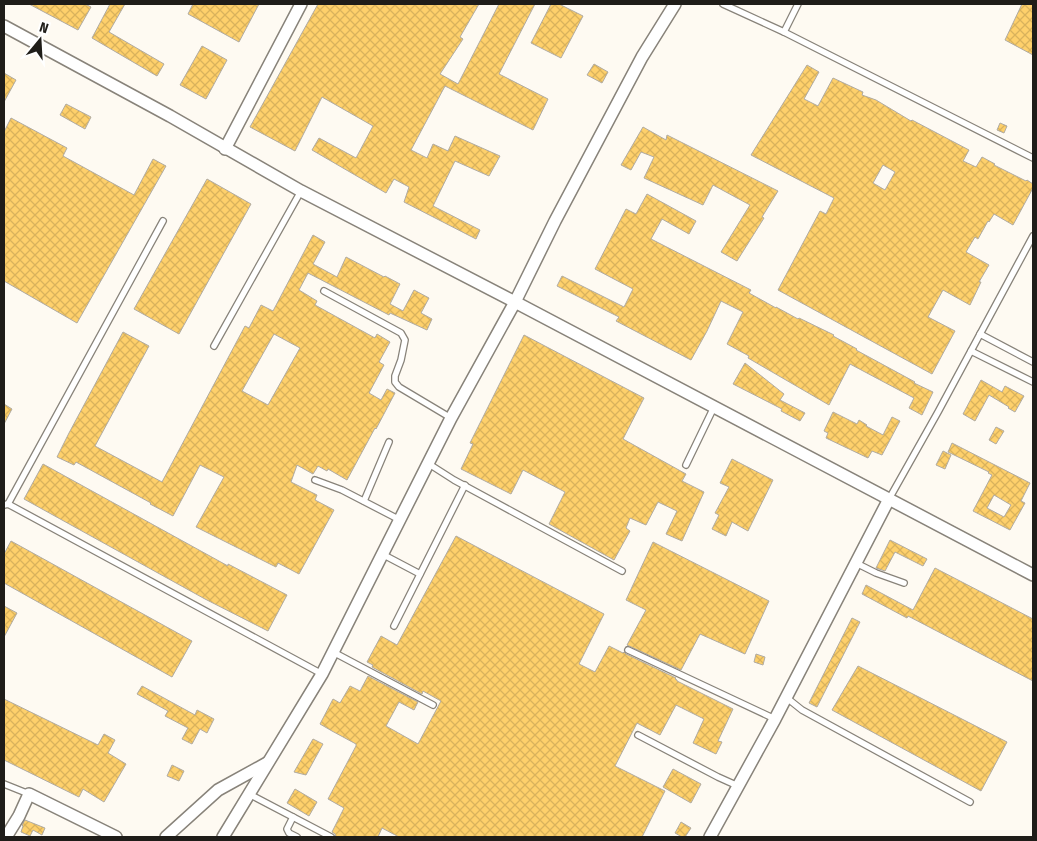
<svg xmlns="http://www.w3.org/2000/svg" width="1037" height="841" font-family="'Fira Sans Condensed',sans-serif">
<defs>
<pattern id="building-cross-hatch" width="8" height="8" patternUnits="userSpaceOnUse" patternTransform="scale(1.25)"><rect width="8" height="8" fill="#fed06b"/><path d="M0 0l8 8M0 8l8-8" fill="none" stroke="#d9b25c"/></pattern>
</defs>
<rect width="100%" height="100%" fill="#fefaf2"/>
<g fill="url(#building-cross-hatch)" stroke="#b0aba2" fill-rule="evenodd">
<polygon points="29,4 85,4 91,7 78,30"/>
<polygon points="110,4 125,4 109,32 164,64 157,76 92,38"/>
<polygon points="193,4 259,4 239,42 188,14"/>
<polygon points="318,4 479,4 460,37 463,39 440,74 458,84 499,4 535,4 499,74 548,99 533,130 445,86 411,150 427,158 433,144 448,151 455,136 500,156 489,176 455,161 433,206 480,230 476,239 404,202 409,187 394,179 386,193 312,150 319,138 356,158 373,126 322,97 295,151 250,127"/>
<polygon points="551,4 559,4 583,16 561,58 531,43"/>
<polygon points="1022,4 1033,4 1033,55 1005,40"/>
<polygon points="202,46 227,60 206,99 180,85"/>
<polygon points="594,64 608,72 602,83 587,75"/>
<path d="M807 65 819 72 804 99 818 106 833 78 863 92 862 95 876 100 911 121 912 120 969 150 963 161 976 167 982 157 995 164 994 165 1026 181 1027 180 1033 184V188L1013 225 994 214 989 222 988 221 978 239 975 237 966 252 989 265 979 282H981L970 305 943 290 928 317 955 331 932 374 778 290 820 211 826 214 834 198 751 155ZM883 165 895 172 885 190 873 183Z"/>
<polygon points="4,73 16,80 4,102"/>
<polygon points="66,104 91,117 85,129 60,115"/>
<polygon points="11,118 67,148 63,156 134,195 153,159 166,166 77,323 4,281 4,132"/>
<polygon points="1000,123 1007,126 1004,133 997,130"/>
<polygon points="643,127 666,140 667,135 778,191 762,217 764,218 737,261 721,252 750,205 713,185 703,205 644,178 654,157 641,152 631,170 621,165"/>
<polygon points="207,179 251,204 179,334 134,309"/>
<polygon points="647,194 696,221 689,234 662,219 651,239 751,290 749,293 776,308 776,307 798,319 799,318 834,335 833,336 857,349 856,350 915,382 914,383 933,392 922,415 909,408 914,398 850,364 829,405 748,358 749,356 727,344 743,312 721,301 707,331 691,360 616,321 619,317 557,286 562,276 624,307 633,289 595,269 626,209 636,214"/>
<path d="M313 235 325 242 313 264 337 277 346 257 384 277 385 276 400 284 390 304 403 311 414 290 429 298 421 313 432 319 427 330 390 313 389 315 308 273 299 290 317 301 315 305 375 338 377 334 390 342 379 362 384 365 369 393 381 400 387 389 395 393 376 429 375 428 347 480 328 469 327 471 318 466 313 474 297 465 291 482 317 495 315 500 334 510 299 574 278 563 276 567 196 527 224 477 200 465 173 516 150 504 151 503 76 462 74 465 57 457 69 433 123 332 149 346 95 446 162 482 245 326 249 328 261 305 273 311ZM274 334 300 348 268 405 242 391Z"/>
<polygon points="524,335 644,398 623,439 686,474 682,481 704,492 682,541 666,534 677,511 658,502 646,525 630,518 626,528 630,531 614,560 549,524 565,492 523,470 511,494 461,469 473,444 470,443"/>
<polygon points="745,363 784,394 780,400 805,413 800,421 781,411 782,409 733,384"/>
<polygon points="981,380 1002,392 1005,386 1024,396 1015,412 1008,408 1009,407 989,395 975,421 963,414"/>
<polygon points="4,404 12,409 4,424"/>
<polygon points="833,412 857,424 859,420 867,425 866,426 883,435 892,417 900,421 882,455 872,451 868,458 826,438 828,433 824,431"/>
<polygon points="996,427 1004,431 996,444 989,440"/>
<path d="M952 443 1030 483 1021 501 1025 503 1010 530 973 511 992 475 988 473 989 472 948 452ZM994 495 1011 505 1004 517 987 508Z"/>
<polygon points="943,451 951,455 945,469 936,465"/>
<polygon points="732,459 773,480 748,531 732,522 726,536 712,529 719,515 715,513 729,487 720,483"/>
<polygon points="43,464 228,566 228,564 287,595 268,631 205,599 24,499"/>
<polygon points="456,536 604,614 579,664 595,672 609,646 623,653 624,652 626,654 676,678 675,679 677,680 677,681 733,709 718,741 722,742 716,754 693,743 704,719 676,705 660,735 637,723 615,766 665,791 642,837 399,837 382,828 378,837 336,837 335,834 332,832 344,808 328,799 356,746 356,744 332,731 320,724 333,699 340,703 350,686 360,691 368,676 418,702 414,710 399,702 386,726 418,744 441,701 423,691 422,694 372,667 373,665 367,662 381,636 397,645"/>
<polygon points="890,540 927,559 923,566 895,552 885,571 876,568"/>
<polygon points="11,541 192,641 172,677 4,583 4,554"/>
<polygon points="653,542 769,601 745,654 700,634 681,670 627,645 646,610 626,600"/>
<polygon points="935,568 1033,619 1033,681 908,616 907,618 862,594 866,585 913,610"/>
<polygon points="4,606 17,613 4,637"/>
<polygon points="852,618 860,622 817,707 809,703"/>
<polygon points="756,654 765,657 763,665 754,662"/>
<polygon points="858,666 1007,742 981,791 832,710"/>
<polygon points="142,686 195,715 197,710 214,719 207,733 200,729 192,744 182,739 188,728 165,716 168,711 137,694"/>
<polygon points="4,699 98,745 104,734 115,740 108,753 126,764 104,802 83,789 79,797 4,760"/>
<polygon points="313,739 323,744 306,775 294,772"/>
<polygon points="172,765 184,771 179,781 167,776"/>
<polygon points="673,769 701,784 691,803 663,787"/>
<polygon points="295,789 317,802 309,816 287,803"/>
<polygon points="25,820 45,828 42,835 33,830 30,836 21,832 23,826 22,825"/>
<polygon points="681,822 691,828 685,837 682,837 675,833"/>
</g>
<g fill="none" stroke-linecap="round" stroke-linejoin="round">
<g stroke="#88837a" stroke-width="8">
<g id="service">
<polyline points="723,4 784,32 1033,158"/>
<polyline points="784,32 798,4"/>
<polyline points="324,291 401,333 405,340 401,360 395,376 395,382 399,387 451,418"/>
<polyline points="980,334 1033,362"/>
<polyline points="214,346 301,191"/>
<polyline points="971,351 1033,382"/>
<polyline points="429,464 454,480 622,571"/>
<polyline points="686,465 714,407"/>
<polyline points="315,480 342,490 400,520"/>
<polyline points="889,499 938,412 1033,236"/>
<polyline points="364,501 389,442"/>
<polyline points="8,504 163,221"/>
<polyline points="4,505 8,504 322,674"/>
<polyline points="382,554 420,574"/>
<polyline points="856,563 876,573 904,583"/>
<polyline points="394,626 465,485"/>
<polyline points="628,650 775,719"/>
<polyline points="333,652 433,705"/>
<polyline points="787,698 802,710 970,802"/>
<polyline points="638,735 718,777 738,786"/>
<polyline points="4,784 29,794"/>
<polyline points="249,794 331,837"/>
<polyline points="293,817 287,829 289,833 297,837"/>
</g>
</g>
<g stroke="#88837a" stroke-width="14">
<g id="minor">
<polyline points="4,26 170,116 301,191 515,302 1033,575"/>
<polyline points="225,149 301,4"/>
<polyline points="6,837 19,816 29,794 116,837"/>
<polyline points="166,837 218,790 267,763"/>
<polyline points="223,837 322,674 451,418 515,302 555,221 642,57 675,4"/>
<polyline points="710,837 775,719 889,499"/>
</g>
</g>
<use href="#service" stroke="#fff" stroke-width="5.5"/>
<use href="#minor" stroke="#fff" stroke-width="11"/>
</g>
<rect width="1037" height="841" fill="none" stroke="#1f1d19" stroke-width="10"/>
<g transform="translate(40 40) rotate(18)" stroke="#ffffff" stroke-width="4" paint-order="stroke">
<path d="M0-4L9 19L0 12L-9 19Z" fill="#1f1d19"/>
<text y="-8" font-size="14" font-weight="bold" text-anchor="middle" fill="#1f1d19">N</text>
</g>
</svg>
